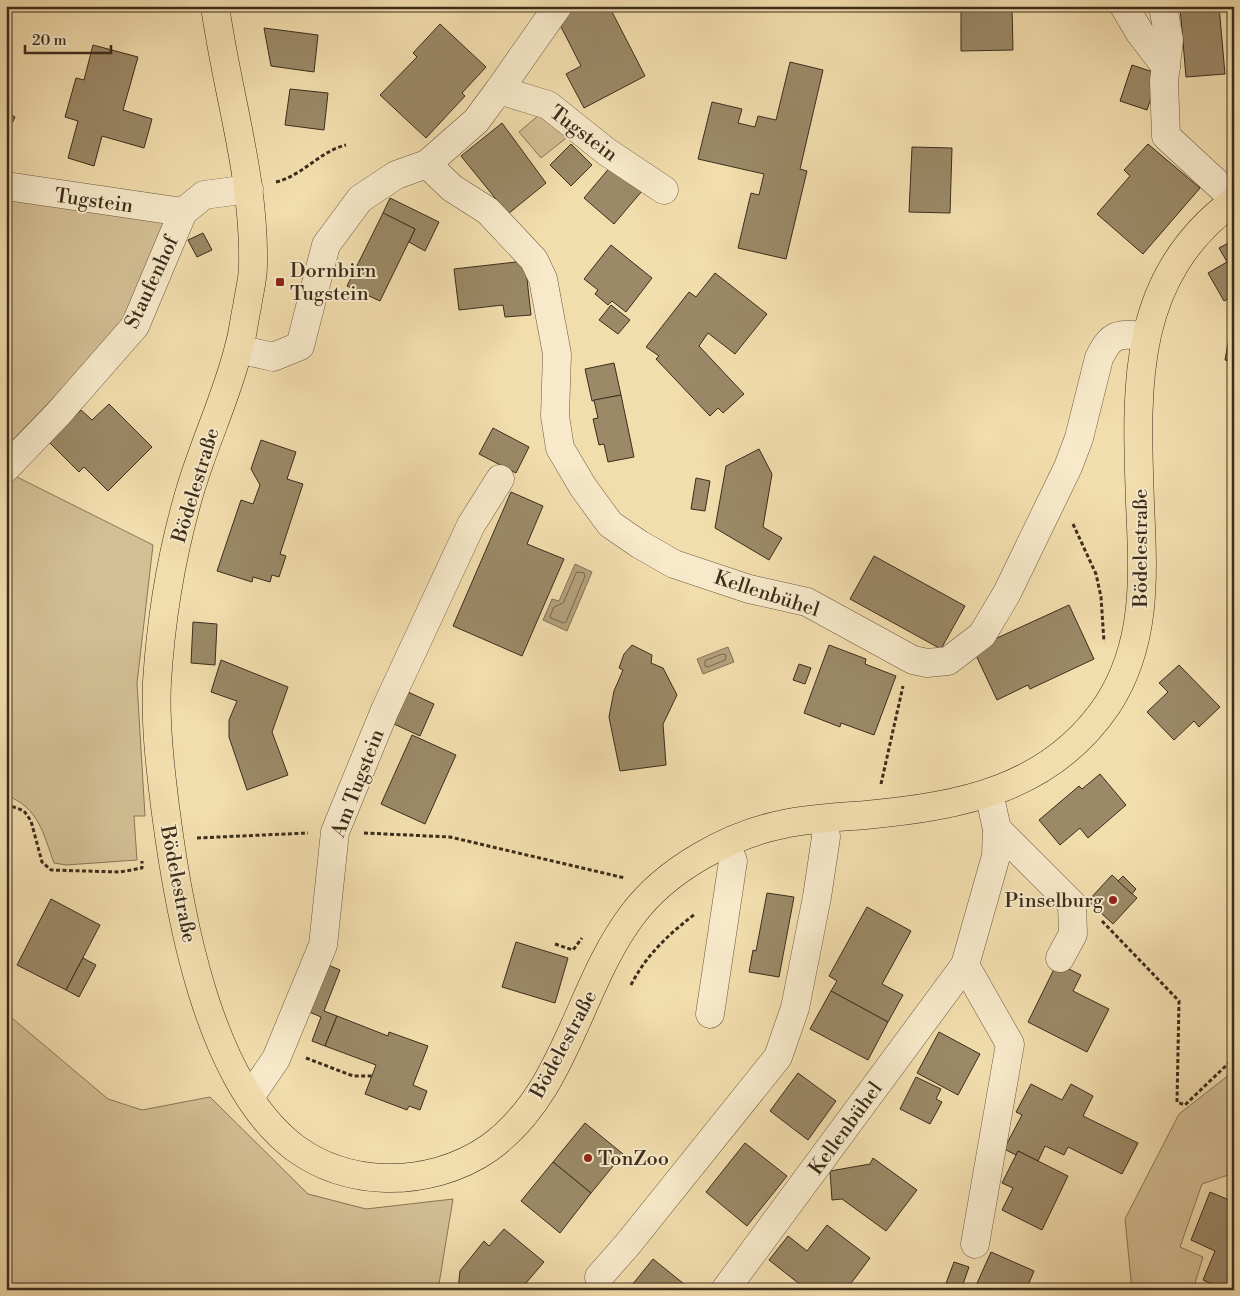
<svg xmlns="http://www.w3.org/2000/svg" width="1240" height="1296" font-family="'Libre Bodoni',serif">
<rect width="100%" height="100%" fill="#f2ddad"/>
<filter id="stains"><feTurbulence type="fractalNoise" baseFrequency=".004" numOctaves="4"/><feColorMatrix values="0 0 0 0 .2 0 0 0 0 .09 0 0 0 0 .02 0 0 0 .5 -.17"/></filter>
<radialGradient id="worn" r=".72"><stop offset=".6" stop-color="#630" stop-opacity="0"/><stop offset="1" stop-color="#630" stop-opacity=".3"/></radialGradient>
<g fill="#d3bf94" stroke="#887658">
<polygon points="540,114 570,135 541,158 519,132"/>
<polygon points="6,197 169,222 141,294 107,342 6,447"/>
<path d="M13 475 153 545 137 683 145 816H134L137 860 66 865 54 863C43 833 39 808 6 795V483Z"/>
<polygon points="6,1013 108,1099 142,1110 210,1097 308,1194 366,1209 453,1199 439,1284 445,1290 6,1290"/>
<polygon points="1234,1071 1234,1173 1202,1184 1180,1247 1203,1257 1195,1283 1198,1290 1132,1290 1125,1219 1179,1114"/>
</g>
<g fill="#b4a17c" stroke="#847356">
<polygon points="575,564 592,572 567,631 543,620 552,599 559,601"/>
<polygon points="728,647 734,662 703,674 697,659"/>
</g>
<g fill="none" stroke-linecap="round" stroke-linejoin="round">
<g stroke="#78674c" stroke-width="1">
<polygon points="577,572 584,573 585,576 566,622 563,623 551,618 550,616 554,607 563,603"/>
<polygon points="723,654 726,655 725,660 708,667 705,666 705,661"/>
</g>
</g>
<g fill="#9b8967" stroke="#3c2d1c">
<polygon points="576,6 609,6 645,76 584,108 566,74 581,66 556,17"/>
<polygon points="961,6 1012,6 1013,50 961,51"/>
<polygon points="1219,6 1225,74 1186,77 1180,7"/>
<polygon points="440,24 486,67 462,93 465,96 426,138 380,95 417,57 413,53"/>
<polygon points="264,28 318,35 314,72 271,66"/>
<polygon points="93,45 138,57 123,110 152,119 144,148 102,136 94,166 68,158 78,121 65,117 76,78 84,80"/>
<polygon points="790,62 823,70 800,169 807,171 786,259 738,248 751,193 759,195 764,174 698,159 712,102 742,109 738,123 755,127 758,116 776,120"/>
<polygon points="1132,65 1159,74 1147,110 1120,101"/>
<polygon points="290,89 328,93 324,130 285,125"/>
<polygon points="6,112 15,117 6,136"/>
<polygon points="502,123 546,183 508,214 461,156"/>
<polygon points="571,144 592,165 571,186 550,165"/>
<polygon points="1148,144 1200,188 1143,254 1097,214 1130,176 1124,170"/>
<polygon points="912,147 952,148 950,213 909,212"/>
<polygon points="611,166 642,191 614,224 584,198"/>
<polygon points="390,198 439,222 425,251 409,242 415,229 383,213"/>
<polygon points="383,213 415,229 380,301 347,286"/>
<polygon points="203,233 212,250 197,257 188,240"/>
<polygon points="1234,240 1234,274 1219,248"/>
<polygon points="611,245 652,278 626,312 612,301 608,305 595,294 598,290 584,279"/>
<polygon points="525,261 531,315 505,317 503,305 459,310 454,269"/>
<polygon points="1227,262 1234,274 1234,296 1224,301 1208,273"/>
<polygon points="715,273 767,314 735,354 708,333 699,346 744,394 723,413 718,408 710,416 656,359 659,356 646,347 689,292 696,297"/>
<polygon points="611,305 630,320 618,334 599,320"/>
<polygon points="1231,327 1234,327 1234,362 1225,360"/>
<polygon points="614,363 621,395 592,401 585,369"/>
<polygon points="621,395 634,457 608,462 604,444 599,445 593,419 598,418 594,400"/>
<polygon points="109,404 152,447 108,491 84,467 79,472 49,442 81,410 92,420"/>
<polygon points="493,428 529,447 516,473 479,454"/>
<polygon points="261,440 296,452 287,479 303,484 280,554 286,556 279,577 272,575 270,582 253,577 252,582 217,571 241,500 253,504 260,485 251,469"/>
<polygon points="759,449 772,474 763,527 782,538 769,560 715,528 726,466"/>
<polygon points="696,478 710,481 705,511 691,509"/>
<polygon points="511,492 543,506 527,544 564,559 522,656 453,626"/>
<polygon points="874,556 965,606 941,649 850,599"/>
<polygon points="1069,605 1094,659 1030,689 1028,685 997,700 973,649"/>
<polygon points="193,622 217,624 215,665 191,663"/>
<polygon points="632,645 652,655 651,663 663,668 677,695 663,724 666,765 620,771 609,717 614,691 623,670 619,668 624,654"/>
<polygon points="829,645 866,659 865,664 896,676 874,735 841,723 840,727 804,713"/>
<polygon points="221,660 288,687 272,732 288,775 247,790 229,737 229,720 237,701 211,692"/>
<polygon points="799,664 811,668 805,684 793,680"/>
<polygon points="1179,665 1220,707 1199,727 1194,721 1174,740 1147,712 1168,692 1159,683"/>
<polygon points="408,692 434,704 420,736 394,724"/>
<polygon points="412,735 456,755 425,824 381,804"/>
<polygon points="1100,774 1126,805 1088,838 1080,828 1060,845 1039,820 1079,786 1082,789"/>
<polygon points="1112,875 1137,898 1113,924 1088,901"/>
<polygon points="1123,876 1136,889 1132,894 1118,881"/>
<polygon points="767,893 794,897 779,977 749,972 753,950 756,951"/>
<polygon points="51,899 100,925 66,990 17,965"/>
<polygon points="867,907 911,931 882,984 903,995 888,1022 831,991 837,981 829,976"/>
<polygon points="516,942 568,958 555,1003 502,987"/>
<polygon points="83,958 96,965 79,997 66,990"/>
<polygon points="1057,963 1081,975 1073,991 1109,1009 1087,1052 1028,1022"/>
<polygon points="326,964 340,970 324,1011 337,1016 325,1046 312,1041 321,1017 307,1011"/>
<polygon points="831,991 888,1022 868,1060 810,1029"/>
<polygon points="337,1016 388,1036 389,1032 428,1046 413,1085 427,1091 420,1110 409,1106 407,1110 365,1094 376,1065 325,1046"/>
<polygon points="939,1032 980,1054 958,1095 917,1073"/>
<polygon points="798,1073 836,1101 808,1140 770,1111"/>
<polygon points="916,1077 941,1089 936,1099 942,1102 930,1124 900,1109"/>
<polygon points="1031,1084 1062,1100 1071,1084 1093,1096 1083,1116 1138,1143 1122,1174 1068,1147 1064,1155 1045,1146 1038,1161 1018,1151 1016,1155 1004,1149 1022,1115 1016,1112"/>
<polygon points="585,1123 623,1154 591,1193 553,1162"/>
<polygon points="745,1143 787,1176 747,1226 706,1192"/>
<polygon points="1018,1151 1068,1176 1042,1230 1002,1210 1013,1188 1002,1183"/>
<polygon points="873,1158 917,1190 886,1231 842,1199 832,1200 830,1171 870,1164"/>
<polygon points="553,1162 591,1193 560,1233 521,1201"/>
<polygon points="1210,1192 1234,1202 1234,1290 1225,1290 1203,1280 1215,1251 1191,1240"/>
<polygon points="827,1225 870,1258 846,1290 807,1290 769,1260 788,1236 807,1251"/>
<polygon points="504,1229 544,1262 520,1290 506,1290 504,1288 502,1290 458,1290 460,1271 484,1241 489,1246"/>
<polygon points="991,1252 1034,1271 1026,1290 974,1290"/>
<polygon points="653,1259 684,1284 679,1290 628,1290"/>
<polygon points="954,1262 969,1267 961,1290 950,1290 945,1286"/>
</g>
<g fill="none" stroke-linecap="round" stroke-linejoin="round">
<g stroke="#6a5940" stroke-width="29">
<g id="minor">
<polyline points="1124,6 1140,33 1166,67"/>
<polyline points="1163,6 1169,40 1164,81 1166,136 1234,199"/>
<polyline points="499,90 558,6"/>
<path d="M427 164 452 188 488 211 534 260 543 279 557 354 555 416 560 448 583 487 610 524 639 544 674 564 749 589 807 602 913 660 927 663 948 661 982 635 1007 593 1068 467 1079 438 1099 358C1111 333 1119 333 1145 336"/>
<polyline points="6,186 183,212"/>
<polyline points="239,349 273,357 300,346 326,245 360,199 396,175 427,164 476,121 499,90 548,105 607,152 664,190"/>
<polyline points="6,468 58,414 135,326 183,212 204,195 249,189"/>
<polyline points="997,829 1072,904 1073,934 1060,958"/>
<polyline points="965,965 1010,1044 975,1244"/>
<polyline points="710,1014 733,861 726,844"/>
<polyline points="250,1097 276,1059 323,945 335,832 385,710 471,525 500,479"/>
<polyline points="599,1277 628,1244 778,1057 795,1008 817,897 826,837 824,819"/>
<polyline points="725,1290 965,965 996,856 997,829 989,793"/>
</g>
</g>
<g stroke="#3c2d1c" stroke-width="29">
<path id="major" d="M215 6C227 93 255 177 253 266 253 279 249 293 247 307 244 320 243 334 239 347 227 396 204 443 190 491 172 552 161 618 157 682 155 723 160 766 165 806 178 908 207 1082 295 1148 321 1167 352 1177 385 1178 421 1179 459 1169 489 1148 567 1092 578 986 633 914 667 869 729 835 784 824 811 818 839 817 866 815 962 806 1051 789 1108 704 1148 642 1143 573 1140 503 1136 388 1130 277 1234 201"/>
</g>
<g stroke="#3c2d1c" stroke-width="3" stroke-dasharray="4 2.5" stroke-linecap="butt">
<path d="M276 182C302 176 320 151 346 145"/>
<polyline points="1073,524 1096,574 1101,597 1104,642"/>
<polyline points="881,784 903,686"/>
<polyline points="6,804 24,811 31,821 42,862 51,870 120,872 142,868 142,861"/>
<polyline points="364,833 450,837 625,878"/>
<polyline points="197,838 308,833"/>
<polyline points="1102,921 1179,1001 1177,1102 1185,1105 1234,1058"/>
<polyline points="555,944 573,950 582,938"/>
<path d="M631 985C646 955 669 934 695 914"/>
<polyline points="306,1058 353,1076 372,1076"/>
</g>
<use href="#minor" stroke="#f7e9ca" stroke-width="28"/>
<use href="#major" stroke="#f2ddad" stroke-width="28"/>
</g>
<g fill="#8f2418" stroke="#f7e9ca" stroke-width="2">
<rect x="275" y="277" width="10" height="10" rx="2.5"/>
<circle cx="1113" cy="900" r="5"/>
<circle cx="588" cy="1158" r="5"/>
</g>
<g text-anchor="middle" stroke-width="4" stroke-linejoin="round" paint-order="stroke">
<g font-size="20" fill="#3c2d1c" stroke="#f7e9ca">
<text transform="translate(584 133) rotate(37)" y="7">Tugstein</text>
<text transform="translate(94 200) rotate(8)" y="7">Tugstein</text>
<text transform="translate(151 282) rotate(-65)" y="7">Staufenhof</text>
<text transform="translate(195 485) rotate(-73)" y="7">Bödelestraße</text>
<text transform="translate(1140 548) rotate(-90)" y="7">Bödelestraße</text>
<text transform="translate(767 593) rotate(18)" y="7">Kellenbühel</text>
<text transform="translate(357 783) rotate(-69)" y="7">Am Tugstein</text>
<text transform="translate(179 884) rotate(79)" y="7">Bödelestraße</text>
<text transform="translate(563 1044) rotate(-62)" y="7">Bödelestraße</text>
<text transform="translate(845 1128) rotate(-54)" y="7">Kellenbühel</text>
</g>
<g font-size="20" fill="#3c2d1c" stroke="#f7e9ca" text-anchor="start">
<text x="290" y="277">Dornbirn<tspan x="290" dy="23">Tugstein</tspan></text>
<text x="1103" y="907" text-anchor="end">Pinselburg</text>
<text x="598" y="1165">TonZoo</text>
</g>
</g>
<rect width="1240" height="1296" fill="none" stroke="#f2ddad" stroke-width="25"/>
<rect x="8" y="8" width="1225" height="1281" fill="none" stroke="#3c2d1c" stroke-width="2.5"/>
<rect x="12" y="12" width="1215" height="1271" fill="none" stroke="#3c2d1c"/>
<path d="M25 45v8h86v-8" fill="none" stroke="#3c2d1c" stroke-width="2.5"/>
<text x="32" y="45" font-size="15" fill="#3c2d1c" stroke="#f7e9ca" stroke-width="4" paint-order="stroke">20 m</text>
<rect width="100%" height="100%" filter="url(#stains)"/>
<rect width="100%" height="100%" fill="url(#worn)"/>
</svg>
